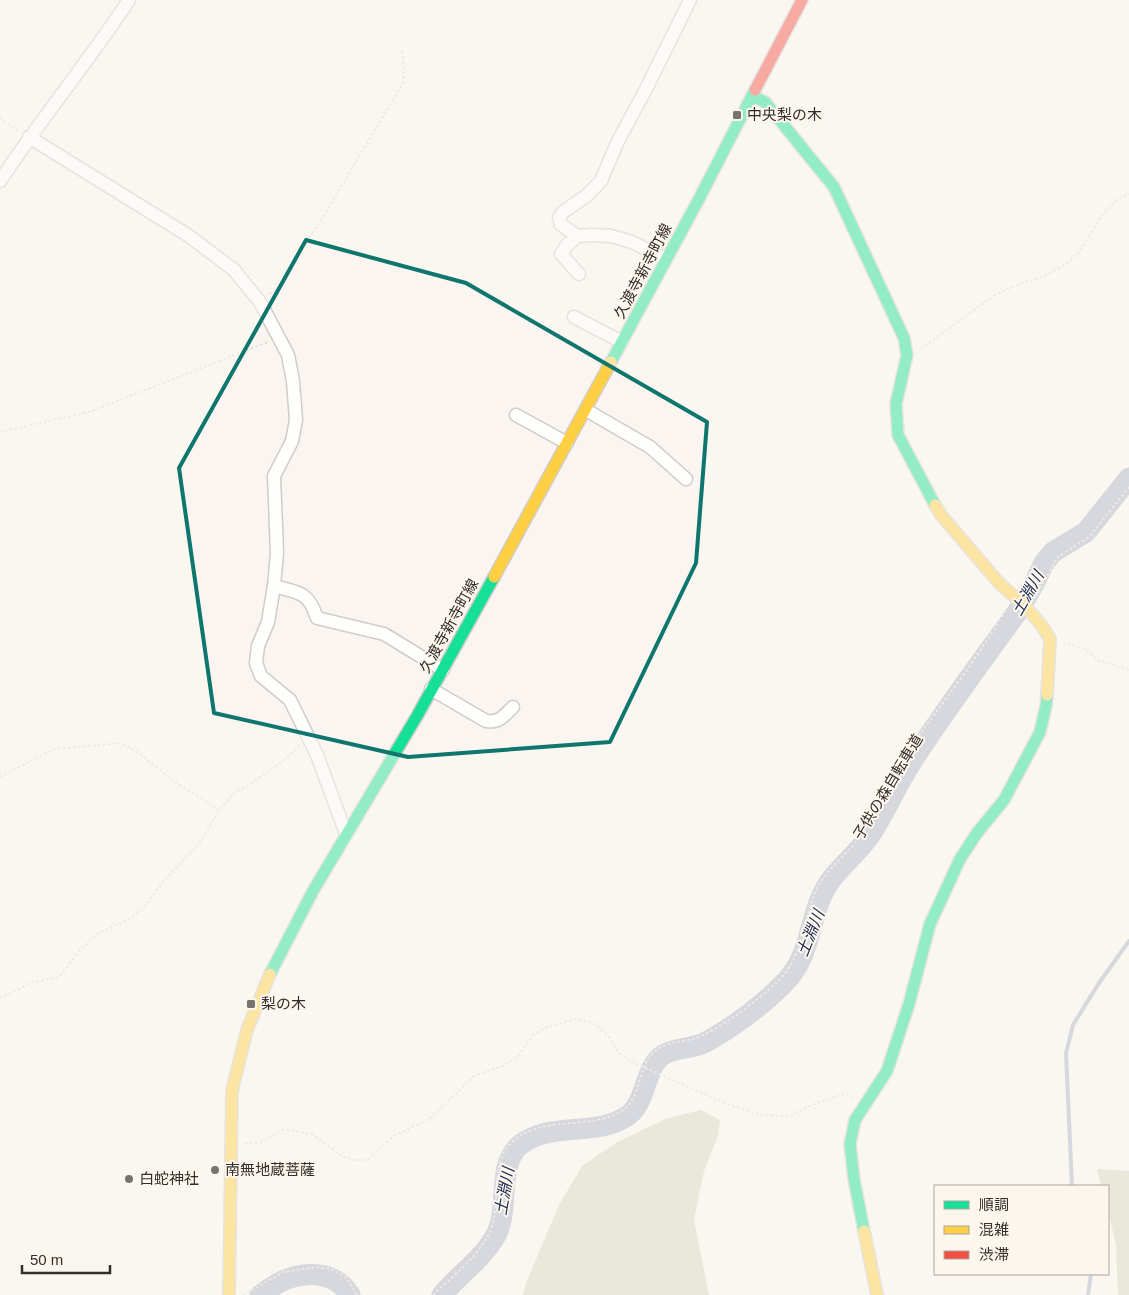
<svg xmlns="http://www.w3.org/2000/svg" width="1129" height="1295" font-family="Arial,'Noto Sans JP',sans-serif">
<rect width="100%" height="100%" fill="#faf5f0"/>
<g fill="#d7d7c1">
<polygon points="701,1110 720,1120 718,1136 704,1171 694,1220 709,1295 523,1295 526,1283 559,1205 582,1166 617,1142 668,1118"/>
<polygon points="1097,1169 1129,1171 1129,1295 1118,1295 1116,1244 1108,1212 1108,1186 1101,1186"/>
</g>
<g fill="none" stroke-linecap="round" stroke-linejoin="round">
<g stroke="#acb4c7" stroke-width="4">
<polyline points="1072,1186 1066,1053 1073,1025 1099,983 1129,941"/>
<polyline points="1088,1295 1091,1274"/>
</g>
<g stroke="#acb4c7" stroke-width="21">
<path d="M260 1295C267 1291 273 1286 280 1282 304 1271 335 1270 350 1295"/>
<path d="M442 1295C458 1275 483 1259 496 1235 510 1209 496 1165 520 1145 550 1121 592 1137 624 1118 648 1105 643 1068 663 1055 673 1048 691 1049 704 1043 731 1029 767 1002 787 980 812 953 809 914 828 884 840 866 859 852 871 834 886 811 896 786 911 763 944 711 982 661 1018 611L1034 584 1044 563 1053 552 1086 532 1129 478"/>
</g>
<g stroke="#d0ccc8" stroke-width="15">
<g id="street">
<polyline points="29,137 189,236 234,270 260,302 288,355 293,381 296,420 292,441 274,476 277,553 274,586 268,622 258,646 256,663 261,676 290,700 317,755 346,834"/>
<path d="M0 181C41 119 88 62 129 0"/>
<polyline points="578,236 561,225 559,218 563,212 586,196 601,181 618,141 644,93 690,0"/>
<polyline points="579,274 561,254 567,245 578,236 592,235 611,236 632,242 666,259"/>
<polyline points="574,317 622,342"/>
<polyline points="586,410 650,447 686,479"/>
<polyline points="516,415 567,443"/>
<path d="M274 586C299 593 308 591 317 618L384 634 443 670"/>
<path d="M431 689 486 721C499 723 504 716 513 707"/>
</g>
</g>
<g stroke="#d0ccc8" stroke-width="14">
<g id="fast">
<polyline points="752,96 765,102 834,187 904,338 907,355 896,404 898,435 935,505"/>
<polyline points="611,362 700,197 755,90"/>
<polyline points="270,974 313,891 417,716 494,577"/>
<polyline points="864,1231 854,1179 850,1144 855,1120 887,1071 909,1004 930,924 960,859 977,833 1004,800 1040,732 1046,706 1047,695"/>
</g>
</g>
<g stroke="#d0ccc8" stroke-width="14">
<g id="slow">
<polyline points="935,505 941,515 999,583 1026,607 1042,626 1050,639 1047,695"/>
<polyline points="494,577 611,362"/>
<polyline points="864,1231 877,1295"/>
<polyline points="229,1295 232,1091 247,1030 270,974"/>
</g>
</g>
<g stroke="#d0ccc8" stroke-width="14">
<polyline id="jam" points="755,90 802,0"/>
</g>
<g stroke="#dedddc" stroke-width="2" stroke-dasharray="2.5 2.5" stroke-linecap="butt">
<polyline points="0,118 19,131"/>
<polyline points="269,294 278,288 300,250 320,222 403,83 404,66 402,51"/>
<polyline points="921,349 996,294 1022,283 1043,277 1063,266 1078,254 1101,217 1116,200 1129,194"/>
<polyline points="0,432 89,412 268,342"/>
<polyline points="1035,597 1058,557 1090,536 1129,487"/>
<polyline points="1063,643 1086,649 1097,660 1129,670"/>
<polyline points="0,777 54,749 121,743 139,753 172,780 219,810"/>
<polyline points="0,998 33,982 59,977 82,948 99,933 129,919 143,908 166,879 201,841 219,810 235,792 248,786 288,757 300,745"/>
<polyline points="245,1143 259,1143 285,1129 313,1135 342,1156 354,1160 368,1160 392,1137 431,1118 474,1076 502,1066 518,1056 532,1036 547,1027 576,1019 596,1024 610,1038 618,1052 630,1061 730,1105 761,1115 789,1116 809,1106 843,1094 852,1098"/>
<polyline points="243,1295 283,1272 317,1267 331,1269 346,1277 357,1295"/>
<path d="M433 1295C452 1277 475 1259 488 1236 503 1209 488 1161 513 1141 545 1115 584 1130 618 1113 643 1101 636 1069 653 1053 667 1039 685 1044 701 1036 728 1023 756 1002 778 981 805 956 802 915 819 885 829 867 847 854 859 838 878 812 889 782 906 755 922 729 941 706 959 681 976 658 991 634 1006 610"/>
</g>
<use href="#street" stroke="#fefefd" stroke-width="12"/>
<use href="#fast" stroke="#16e098" stroke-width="11"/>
<use href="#slow" stroke="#ffcf43" stroke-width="11"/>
<use href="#jam" stroke="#f24e42" stroke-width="11"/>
</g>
<path d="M0 0H1129V1295H0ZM306 240 466 283 707 422 696 563 610 742 408 757 214 713 179 468Z" fill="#faf5f0" fill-opacity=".55" fill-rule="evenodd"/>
<path fill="none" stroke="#0f766e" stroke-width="4" stroke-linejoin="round" d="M306 240 466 283 707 422 696 563 610 742 408 757 214 713 179 468Z"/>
<g fill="#777470" stroke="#fdf6ed" stroke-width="2">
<rect x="732" y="110" width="10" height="10" rx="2.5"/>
<rect x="246" y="999" width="10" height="10" rx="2.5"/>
<circle cx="215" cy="1170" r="5"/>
<circle cx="129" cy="1179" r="5"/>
</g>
<g text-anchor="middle" stroke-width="4" stroke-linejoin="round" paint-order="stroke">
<g font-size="15" fill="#312e2b" stroke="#fdf6ed" text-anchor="start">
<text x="747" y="120">中央梨の木</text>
<text x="261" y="1009">梨の木</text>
<text x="225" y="1175">南無地蔵菩薩</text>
<text x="139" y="1184">白蛇神社</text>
</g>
<g font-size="15" fill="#312e2b" stroke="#fdf6ed">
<text transform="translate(643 271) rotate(-62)" y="5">久渡寺新寺町線</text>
<text transform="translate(449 626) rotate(-61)" y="5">久渡寺新寺町線</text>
<text transform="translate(888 787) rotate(-59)" y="5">子供の森自転車道</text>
</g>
<g font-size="16" font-style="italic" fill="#172851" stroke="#fdf6ed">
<text transform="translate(1027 593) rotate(-60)" y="6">土淵川</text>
<text transform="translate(810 933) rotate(-68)" y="6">土淵川</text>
<text transform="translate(504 1191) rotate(-80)" y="6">土淵川</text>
</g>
</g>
<rect x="934" y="1185" width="175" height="90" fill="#fdf6ed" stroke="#aba69f"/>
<rect x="944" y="1201" width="25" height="8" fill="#16e098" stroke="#aba69f"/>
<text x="979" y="1210" font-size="15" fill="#312e2b">順調</text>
<rect x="944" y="1226" width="25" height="8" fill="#ffcf43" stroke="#aba69f"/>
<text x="979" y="1235" font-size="15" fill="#312e2b">混雑</text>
<rect x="944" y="1251" width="25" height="8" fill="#f24e42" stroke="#aba69f"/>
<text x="979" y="1260" font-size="15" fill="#312e2b">渋滞</text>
<path d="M22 1265v8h88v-8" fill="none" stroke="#312e2b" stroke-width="2.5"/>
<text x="30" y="1265" font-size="15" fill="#312e2b" stroke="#fdf6ed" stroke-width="4" paint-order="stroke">50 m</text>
</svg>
